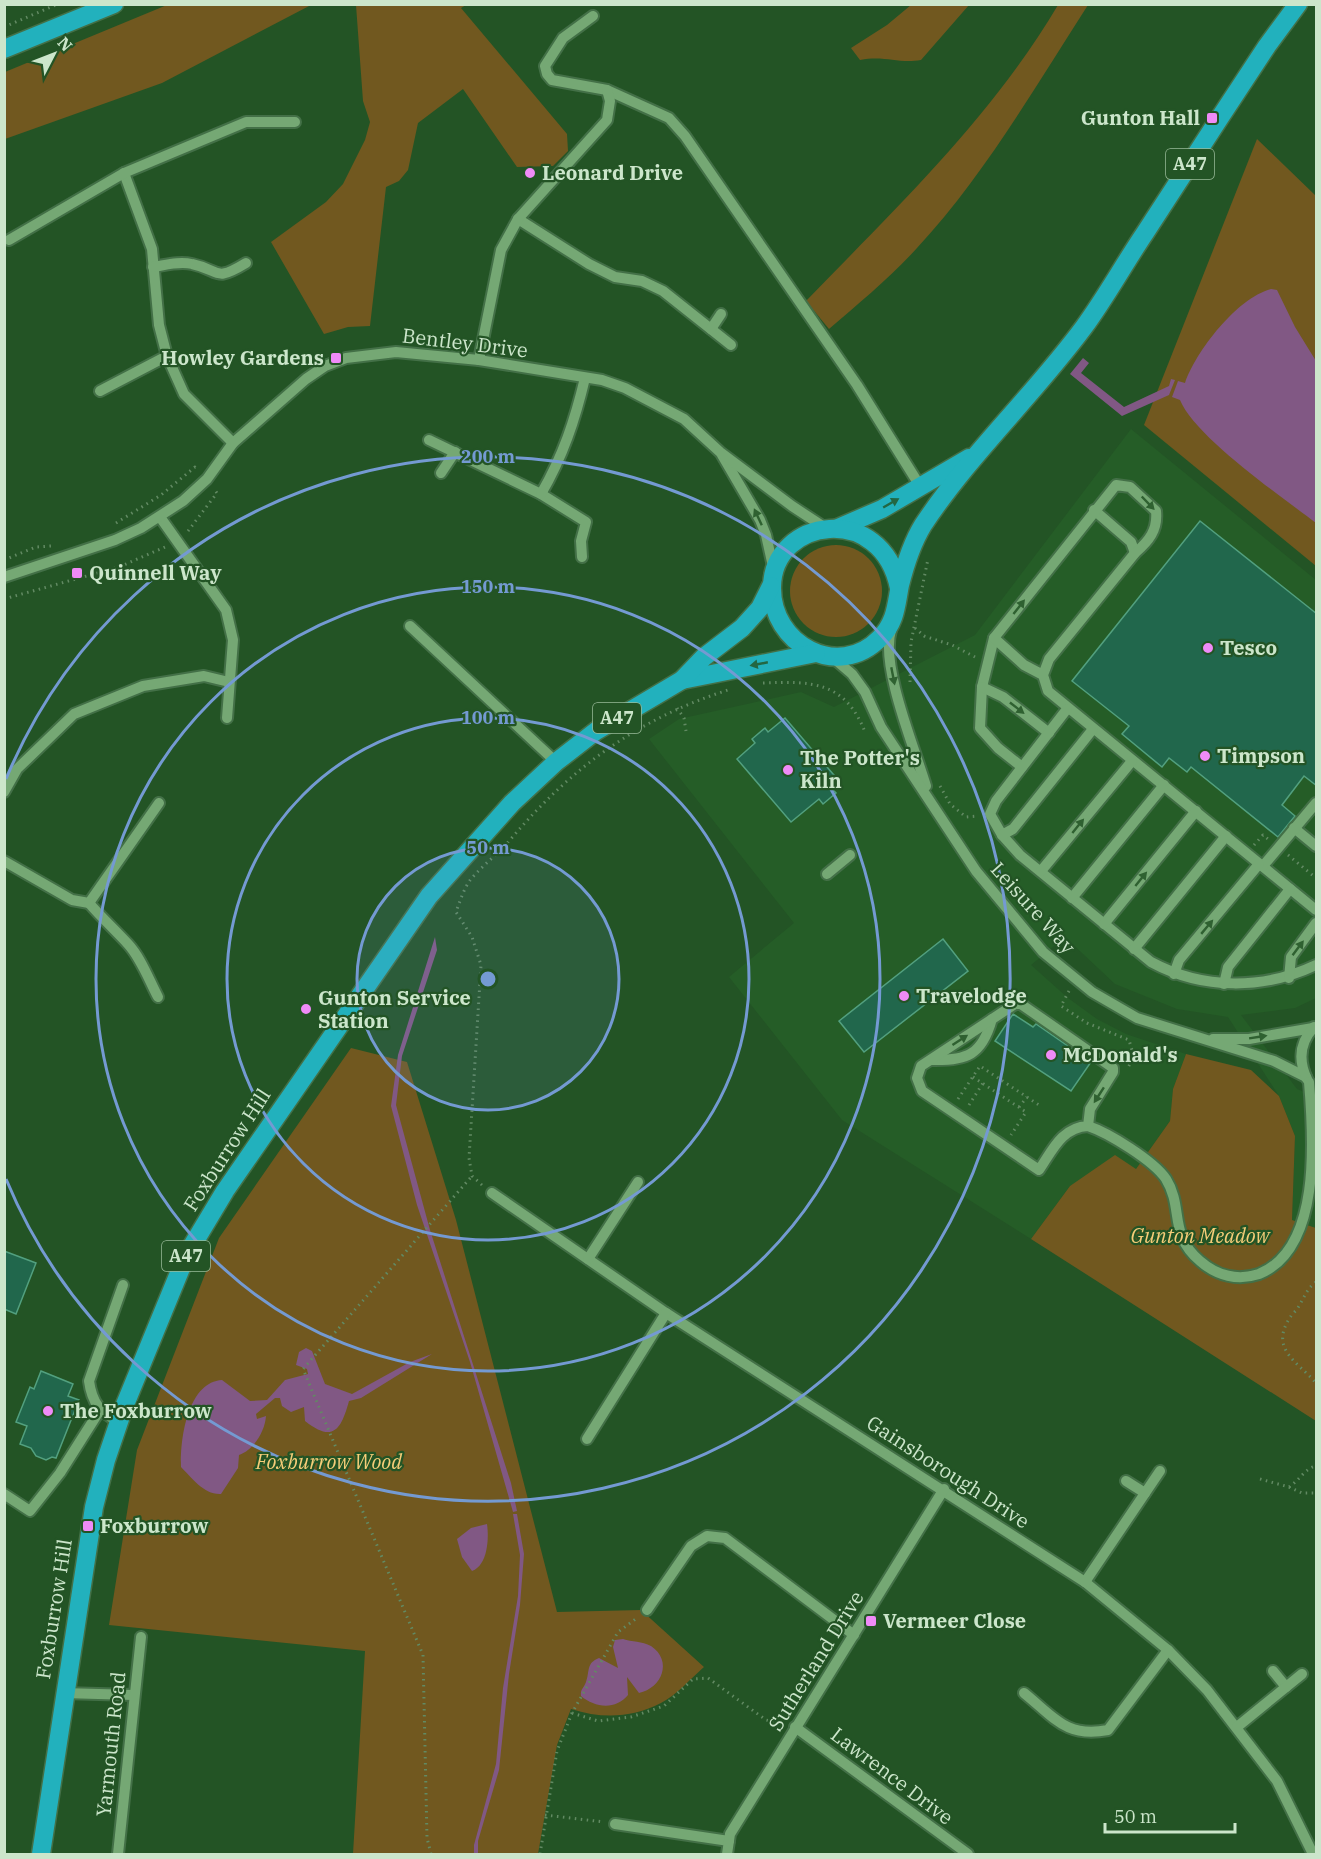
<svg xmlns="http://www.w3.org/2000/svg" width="1321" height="1859" font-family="'IBM Plex Serif',serif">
<rect width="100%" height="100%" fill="#235425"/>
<polygon fill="#255d27" points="1131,429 1316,580 1316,998 1295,1008 1241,1015 1297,1089 1316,1097 1316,1228 1292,1220 1295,1136 1279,1096 1228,1017 1177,1009 1115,984 1065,937 1031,965 1068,998 1097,1019 1126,1034 1186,1054 1173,1089 1170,1121 1136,1169 1070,1186 1031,1239 842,1120 729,977 794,923 649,739 679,719 801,692 834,707 975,635"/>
<g fill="#71581f">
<polygon points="167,5 311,5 162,83 5,139 5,72"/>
<polygon points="356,5 466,5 461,8 567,134 568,151 553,166 517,167 463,89 418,123 408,170 399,181 386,187 370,326 348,327 324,334 271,242 326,202 343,184 365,140 370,122 363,101"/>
<path d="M911 5H969L921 60C898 64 885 55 860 60L851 48 887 25Z"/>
<path d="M1058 5H1088C1035 87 984 176 917 248 890 278 859 303 829 329L806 301C896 208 992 117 1058 5Z"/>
<polygon points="1257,139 1316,196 1316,566 1144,425"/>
<circle cx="836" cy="591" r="46"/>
<path d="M351 1048 407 1062 456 1220 557 1612 641 1610 704 1667C691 1678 677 1695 661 1703 632 1718 602 1719 571 1709L557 1745 538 1854H353L365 1651 109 1625 137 1450 219 1238Z"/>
<polygon points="1186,1054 1251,1070 1279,1096 1295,1136 1292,1220 1316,1228 1316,1421 1031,1239 1070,1186 1115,1155 1136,1169 1170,1121 1173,1089"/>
</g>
<g fill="#815884">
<path d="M1271 289 1277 290 1295 327 1316 361V523C1282 497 1195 437 1180 400L1172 397 1178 381 1185 383C1196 351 1237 298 1271 289Z"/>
<polygon points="1083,358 1089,363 1081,373 1124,407 1169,386 1171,379 1175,380 1169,395 1122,416 1070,374"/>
<polygon points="435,937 437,950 402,1056 396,1105 430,1230 511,1483 517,1511 513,1512 470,1362 417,1205 391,1106 398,1055"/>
<path d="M306 1348 312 1351 325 1384 352 1394 410 1362 432 1354 361 1398 349 1401C341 1430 333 1443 305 1421L304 1407 291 1412 282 1406 280 1398H275L256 1414 257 1419 266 1416C265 1431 254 1450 239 1455L238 1468 221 1494C204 1495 191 1477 181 1467 180 1438 188 1382 222 1380L250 1401 267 1400 285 1380 308 1374 307 1369 296 1365 299 1352Z"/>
<polygon points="513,1514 517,1514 524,1554 520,1605 509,1674 499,1770 478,1841 478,1854 474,1854 474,1845 496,1764 503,1688 518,1596 520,1555"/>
<path d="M487 1524C489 1538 488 1565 472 1571L462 1557 457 1539 471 1528Z"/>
<path d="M623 1639C632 1642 642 1641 651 1646 673 1661 662 1688 639 1693L627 1677 628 1695C616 1710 595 1708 581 1696 580 1689 584 1688 586 1682 590 1671 586 1663 599 1658L618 1668 613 1647 615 1640Z"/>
</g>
<g fill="#21674c" stroke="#52a07f" stroke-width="1.5">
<polygon points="1200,521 1317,614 1317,786 1304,776 1282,805 1295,816 1278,837 1191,767 1187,772 1169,758 1162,767 1122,734 1129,726 1072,681"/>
<polygon points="785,718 839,781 831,788 836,793 823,804 819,799 791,822 737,759 755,743 752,739 765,728 768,732"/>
<polygon points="943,939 968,971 864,1052 839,1021"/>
<polygon points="1013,1014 1033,1027 1036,1024 1091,1062 1071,1091 995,1041"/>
<polygon points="4,1251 36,1263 16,1314 4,1309"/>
<polygon points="41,1371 73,1384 68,1396 79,1400 56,1458 52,1457 46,1460 36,1456 31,1448 20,1444 27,1426 16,1422 30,1387 34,1389"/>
</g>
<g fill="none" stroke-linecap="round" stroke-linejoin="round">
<g stroke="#437047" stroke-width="14">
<g id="minor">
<polyline points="593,16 563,38 545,66 547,74 552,80 607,90 669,118 685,136 857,385 920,486"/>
<polyline points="124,173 152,249 159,325 167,356 184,394 233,443"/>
<polyline points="518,219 589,264 615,277 642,281 663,291 731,345"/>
<polyline points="9,240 124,173 246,122 295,122"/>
<path d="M153 267C166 265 179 261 192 264 221 270 213 283 246 263"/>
<polyline points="711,329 721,314"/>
<polyline points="479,360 501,250 518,219 607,120 610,101 607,90"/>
<polyline points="100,391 167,356"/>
<polyline points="429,440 541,494 586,522 581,541 582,557"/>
<polyline points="722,455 760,520 766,535 774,571"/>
<polyline points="441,473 455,452"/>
<path d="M541 494C563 456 575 420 585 378"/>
<polyline points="1094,510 1131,542 1135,553"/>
<polyline points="160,517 226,610 233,640 227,718"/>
<polyline points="4,577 115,540 141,528 183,501 207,479 233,443 306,379 325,366 346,358 396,352 479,360 602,380 625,388 684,419 720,452 792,506 827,529"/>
<polyline points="410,626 556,762"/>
<path d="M891 630C880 666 915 749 926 786"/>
<polyline points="994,638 982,687 980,728 998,748 1022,767"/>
<polyline points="831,656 852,674 865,692 881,727 976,871 1043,952 1092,992 1137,1018 1274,1061 1306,1077"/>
<path d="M1043 675 1024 665 994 638 1116 485 1130 487 1156 511C1158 530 1149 541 1135 553L1049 659 1043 675 1048 691 1316 910"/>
<polyline points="982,687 1003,697 1049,733"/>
<path d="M1067 709 996 801 990 814 1002 835 1020 855 1151 962C1203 990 1263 990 1316 965"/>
<polyline points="4,792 17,769 74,714 143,686 204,676 229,682"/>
<polyline points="1294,828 1316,846"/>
<polyline points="1002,835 1013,829 1093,729"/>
<polyline points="4,861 72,900 89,903 159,803"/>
<polyline points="1263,866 1316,803"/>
<polyline points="1041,871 1132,761"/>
<polyline points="827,874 850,855"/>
<polyline points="1072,898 1164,785"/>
<path d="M89 903C101 917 115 930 128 944 141 958 149 980 158 997"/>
<polyline points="1104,924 1196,811"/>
<polyline points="1134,949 1226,836"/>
<polyline points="1174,974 1179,960 1259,864"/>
<polyline points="1289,978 1291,957 1316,923"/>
<polyline points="1224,984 1228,967 1290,889"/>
<polyline points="1213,1039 1249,1039 1313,1028"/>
<path d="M931 1060C967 1061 982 1055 992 1019"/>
<path d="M1307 1079C1298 1060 1300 1042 1314 1027"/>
<path d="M1088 1126 1090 1109 1113 1072V1068L1018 1002 921 1066 917 1078 922 1091 1039 1170C1052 1151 1062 1127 1088 1126 1109 1133 1154 1161 1166 1179 1184 1208 1168 1234 1200 1261 1217 1276 1238 1281 1259 1274 1321 1249 1314 1141 1309 1082"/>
<polyline points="492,1193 666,1313 1085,1582 1168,1650 1207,1690 1277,1781 1313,1854"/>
<polyline points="588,1259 638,1182"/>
<path d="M119 1422C100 1412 92 1403 89 1381L123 1285"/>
<polyline points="587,1439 666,1313"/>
<polyline points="1126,1481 1145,1493"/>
<polyline points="4,1494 30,1511 60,1473 100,1410"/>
<polyline points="1085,1582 1160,1471"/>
<polyline points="647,1610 691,1546 707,1536 725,1538 854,1635"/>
<polyline points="1273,1671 1286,1687"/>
<polyline points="63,1693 134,1695"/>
<path d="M1024 1693C1055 1718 1066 1738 1108 1730L1168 1650"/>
<polyline points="795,1727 968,1854"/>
<polyline points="1237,1727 1302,1674"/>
<polyline points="615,1824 729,1841"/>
<polyline points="118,1854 141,1637"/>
<polyline points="727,1854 730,1834 944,1489"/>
</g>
</g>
<g stroke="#437047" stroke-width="21">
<g id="highway">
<polyline points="4,49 114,4"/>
<polyline points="838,528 882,509 969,458"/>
<path d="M899 588C882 502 773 517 772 587 771 644 838 681 880 638 896 622 896 605 900 585 905 565 912 543 923 525 970 454 1033 396 1084 327 1106 297 1124 264 1145 233 1185 171 1226 108 1267 46L1298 4"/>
<polyline points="682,680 816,653"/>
<polyline points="41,1854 94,1507 106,1460 124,1407 186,1256 225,1191 429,896 512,803 556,762 596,731 682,680 704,657 742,628 760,608 771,586"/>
</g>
</g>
<g stroke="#628a63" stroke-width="3" stroke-dasharray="1.5 4.5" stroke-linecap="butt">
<polyline points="4,27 58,4"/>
<polyline points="116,523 161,495 195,467 198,470"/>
<polyline points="188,531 217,493 214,489"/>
<polyline points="4,560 36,547 51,546"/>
<polyline points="4,599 119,567 165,547"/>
<polyline points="915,628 924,636 952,645 975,657"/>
<polyline points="910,682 911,642 928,559"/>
<path d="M763 683C811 681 845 681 865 732"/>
<polyline points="677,708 684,718 686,731"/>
<polyline points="940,786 950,804 966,817 978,816"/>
<polyline points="1254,845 1263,835 1268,839"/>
<polyline points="1288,855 1316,878"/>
<polyline points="1069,991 1061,1006 1087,1023 1129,1040 1134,1057 1127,1069"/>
<polyline points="973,1077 1026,1112 1011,1135"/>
<polyline points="958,1099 980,1066 1042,1107"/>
<polyline points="969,1105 983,1083"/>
<polyline points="1019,1107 1027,1097"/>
<path d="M482 1185 472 1176 469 1158 481 965 472 937 456 912C460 901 464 888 471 879 483 865 498 854 510 840 571 768 637 719 728 690"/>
<path d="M1316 1282C1306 1289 1304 1299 1297 1309 1296 1311 1291 1315 1291 1316 1268 1349 1298 1362 1316 1383"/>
<path d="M1260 1479 1289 1487C1299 1481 1305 1468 1316 1466"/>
<polyline points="1289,1487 1302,1493 1316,1493"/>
<polyline points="572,1713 598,1721 631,1717 664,1706 693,1679 708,1678 766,1720 783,1724"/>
<polyline points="545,1815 604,1822"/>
<polyline points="431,1854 427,1838 423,1655 303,1369 472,1176"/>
<polyline points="540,1854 557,1751 572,1713 618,1632 637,1618"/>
</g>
<use href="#minor" stroke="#75a874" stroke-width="10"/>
<use href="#highway" stroke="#22b1bd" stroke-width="18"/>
</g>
<defs><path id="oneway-solid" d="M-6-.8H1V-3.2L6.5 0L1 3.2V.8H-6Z" transform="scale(1.5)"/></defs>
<g fill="#236743">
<use href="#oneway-solid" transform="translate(891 503) rotate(-30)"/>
<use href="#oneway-solid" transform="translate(759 664) rotate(169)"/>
</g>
<g fill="#2f6131">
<use href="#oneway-solid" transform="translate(1148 503) rotate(46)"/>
<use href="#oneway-solid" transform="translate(758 517) rotate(-115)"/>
<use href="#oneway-solid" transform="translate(1019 607) rotate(-52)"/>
<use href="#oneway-solid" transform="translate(893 676) rotate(79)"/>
<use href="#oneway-solid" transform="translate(1017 708) rotate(38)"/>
<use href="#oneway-solid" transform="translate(1078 826) rotate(-51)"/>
<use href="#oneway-solid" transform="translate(1141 879) rotate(-51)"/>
<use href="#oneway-solid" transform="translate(1207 927) rotate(-50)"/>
<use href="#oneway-solid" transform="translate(1298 948) rotate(-53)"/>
<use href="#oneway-solid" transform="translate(1258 1037) rotate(-9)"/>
<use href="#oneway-solid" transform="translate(960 1040) rotate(-33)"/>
<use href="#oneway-solid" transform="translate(1099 1095) rotate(123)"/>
</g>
<circle cx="488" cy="979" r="131" fill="#749ad2" fill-opacity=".12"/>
<g fill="none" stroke="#749ad2" stroke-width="3">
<circle cx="488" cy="979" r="131"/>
<circle cx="488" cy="979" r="261"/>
<circle cx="488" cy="979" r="392"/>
<path d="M6 779A522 522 0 1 1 6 1179"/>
</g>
<g fill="#ef8bf7" stroke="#235425" stroke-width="2">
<rect x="1206" y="112" width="12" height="12" rx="3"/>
<circle cx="530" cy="173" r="6"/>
<rect x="330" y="352" width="12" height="12" rx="3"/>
<rect x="71" y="567" width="12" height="12" rx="3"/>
<circle cx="1208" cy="648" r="6"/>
<circle cx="1205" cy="756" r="6"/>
<circle cx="788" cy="770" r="6"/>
<circle cx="904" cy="996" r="6"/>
<circle cx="306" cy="1009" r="6"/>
<circle cx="1051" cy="1055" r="6"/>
<circle cx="48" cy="1411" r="6"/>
<rect x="82" y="1520" width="12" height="12" rx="3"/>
<rect x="865" y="1615" width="12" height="12" rx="3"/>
</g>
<g text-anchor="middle" stroke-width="4.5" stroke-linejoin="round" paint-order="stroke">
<g fill="#235425" stroke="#99ba99" stroke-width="1.5">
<rect x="1166" y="149" width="48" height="30" rx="4.5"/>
<rect x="593" y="703" width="48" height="30" rx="4.5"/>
<rect x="162" y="1241" width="48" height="30" rx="4.5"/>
</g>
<g font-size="18" font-weight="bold" fill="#cce6cb">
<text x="1190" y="170">A47</text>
<text x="617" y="724">A47</text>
<text x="186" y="1262">A47</text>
</g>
<g font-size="20" font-weight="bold" fill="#cce6cb" stroke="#235425" text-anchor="start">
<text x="1200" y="125" text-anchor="end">Gunton Hall</text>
<text x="542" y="180">Leonard Drive</text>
<text x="324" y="365" text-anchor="end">Howley Gardens</text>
<text x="89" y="580">Quinnell Way</text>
<text x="1220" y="655">Tesco</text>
<text x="1217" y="763">Timpson</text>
<text x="800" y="765">The Potter's<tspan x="800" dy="23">Kiln</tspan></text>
<text x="916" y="1003">Travelodge</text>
<text x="318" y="1005">Gunton Service<tspan x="318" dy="23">Station</tspan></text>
<text x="1063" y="1062">McDonald's</text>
<text x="60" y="1418">The Foxburrow</text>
<text x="100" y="1533">Foxburrow</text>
<text x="883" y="1628">Vermeer Close</text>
</g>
<g font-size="20" fill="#cce6cb" stroke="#235425">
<text transform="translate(465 343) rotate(7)" y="7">Bentley Drive</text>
<text transform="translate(1033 908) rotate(48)" y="7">Leisure Way</text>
<text transform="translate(227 1150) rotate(-57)" y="7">Foxburrow Hill</text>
<text transform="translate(948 1472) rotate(33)" y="7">Gainsborough Drive</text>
<text transform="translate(54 1609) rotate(-81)" y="7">Foxburrow Hill</text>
<text transform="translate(816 1661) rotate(-58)" y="7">Sutherland Drive</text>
<text transform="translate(111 1744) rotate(-84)" y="7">Yarmouth Road</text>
<text transform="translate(892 1776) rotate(37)" y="7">Lawrence Drive</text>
</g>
<g font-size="20" font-style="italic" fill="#f6cd79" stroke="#235425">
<text x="1200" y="1243">Gunton Meadow</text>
<text x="329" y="1469">Foxburrow Wood</text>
</g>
</g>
<circle cx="488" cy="979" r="9" fill="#749ad2" stroke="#235425" stroke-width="3"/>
<g font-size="18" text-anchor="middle" font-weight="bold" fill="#749ad2" stroke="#235425" stroke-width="4.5" stroke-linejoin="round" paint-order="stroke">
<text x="488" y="463">200 m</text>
<text x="488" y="593">150 m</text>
<text x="488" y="724">100 m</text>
<text x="488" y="854">50 m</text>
</g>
<rect width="1321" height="1859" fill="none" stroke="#cce6cb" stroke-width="12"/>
<g transform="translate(54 54) rotate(48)" stroke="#235425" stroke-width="4.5" paint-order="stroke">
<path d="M0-4.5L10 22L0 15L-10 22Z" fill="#cce6cb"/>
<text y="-9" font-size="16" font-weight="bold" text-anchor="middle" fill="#cce6cb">N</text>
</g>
<path d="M1105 1823v9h130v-9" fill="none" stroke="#cce6cb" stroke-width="3"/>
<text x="1114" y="1823" font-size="18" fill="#cce6cb" stroke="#235425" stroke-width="4.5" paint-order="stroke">50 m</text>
</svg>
